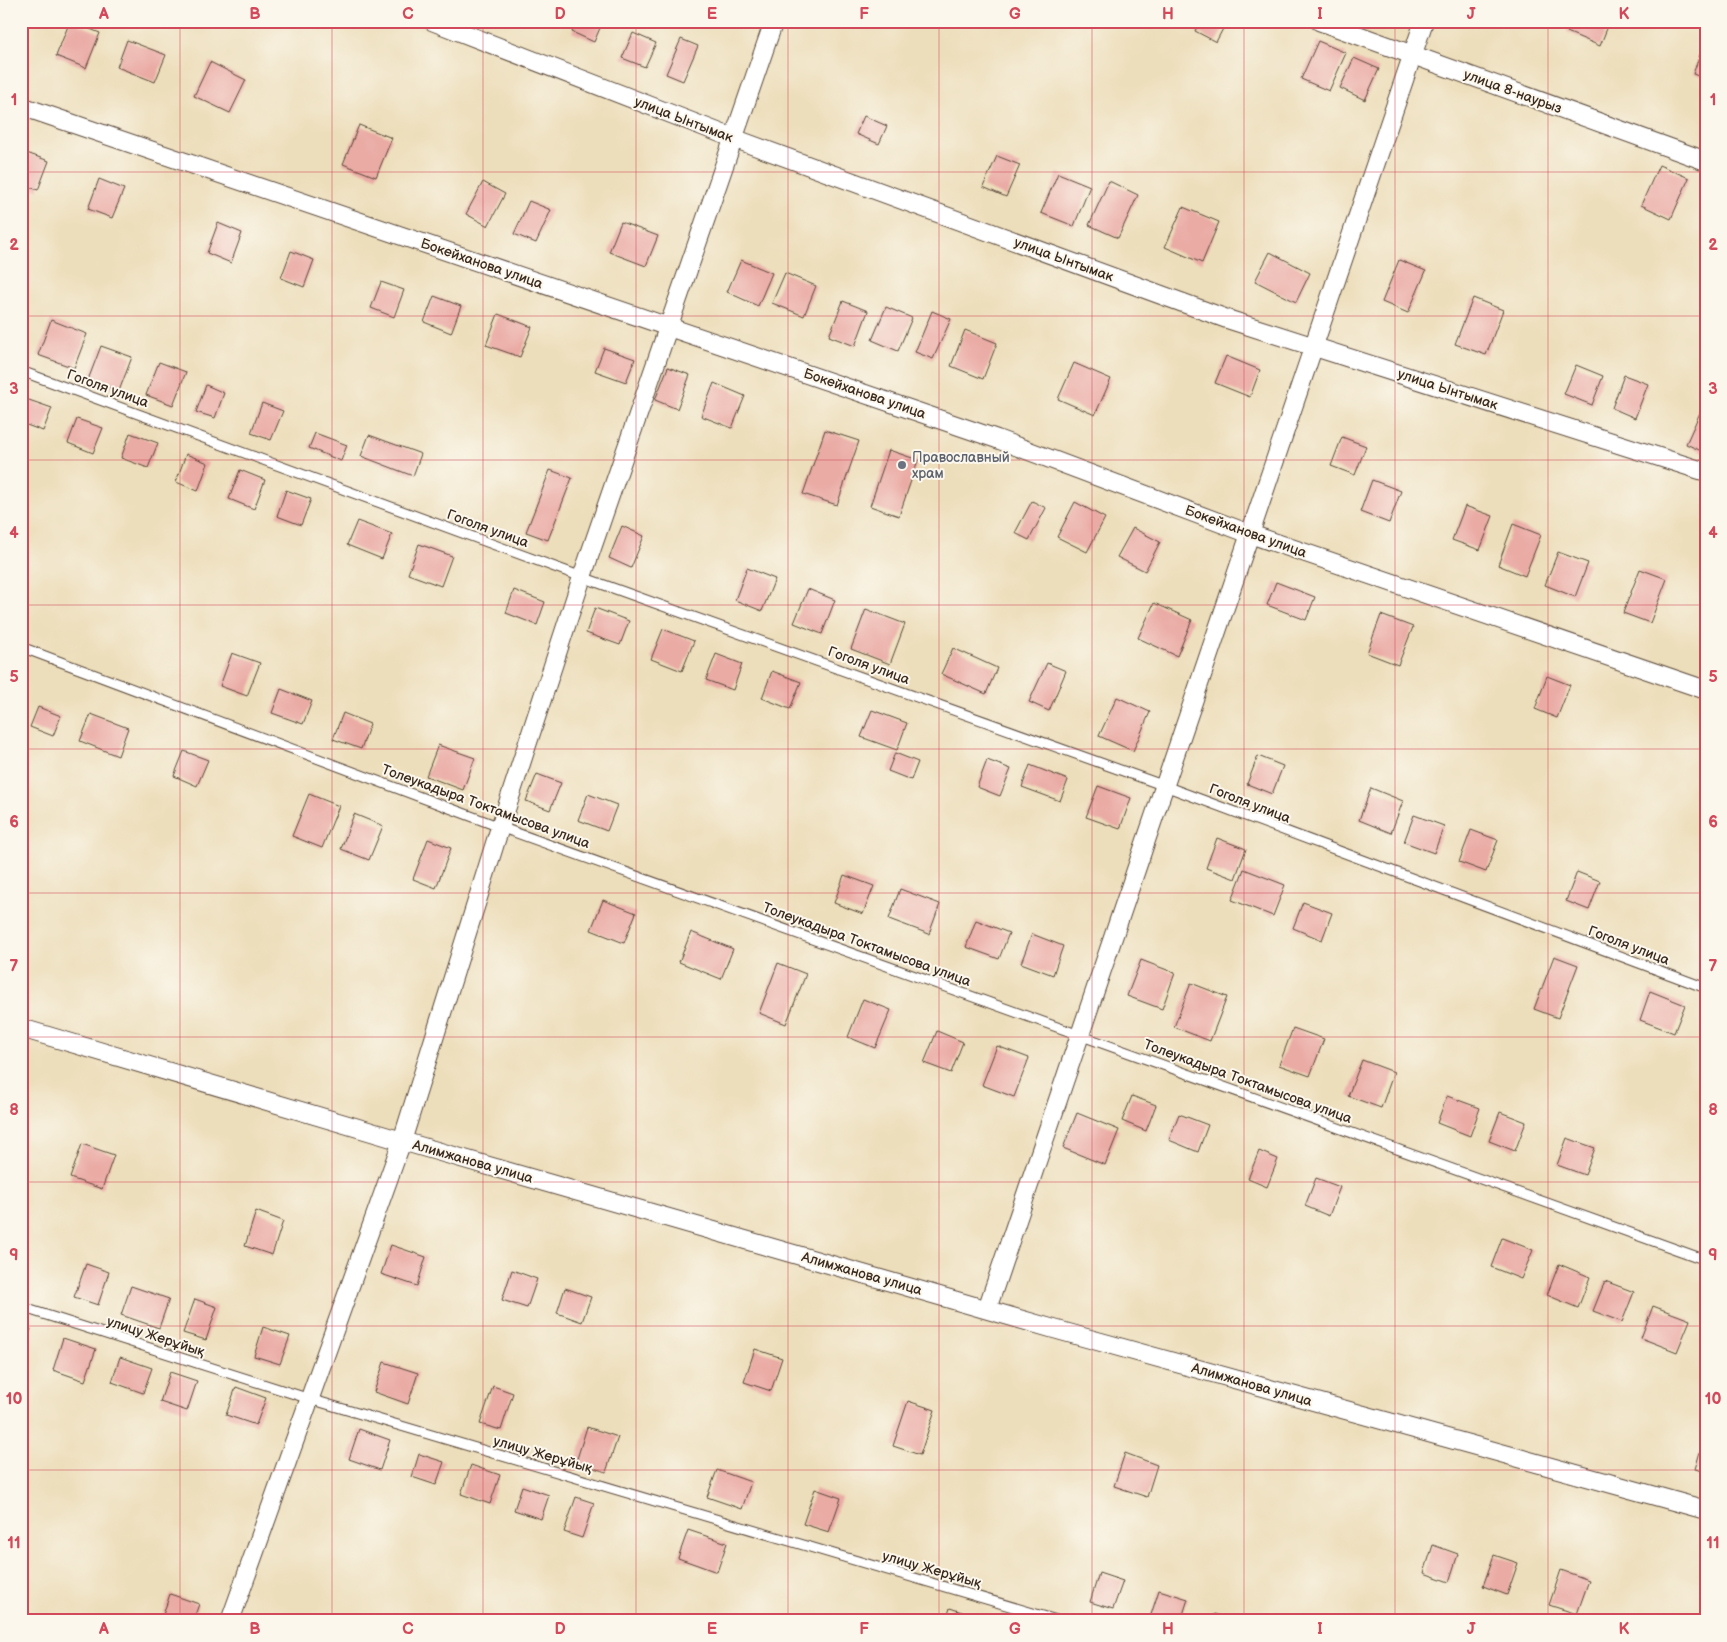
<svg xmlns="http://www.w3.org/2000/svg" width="1727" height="1642" font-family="'Balsamiq Sans',sans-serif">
<rect width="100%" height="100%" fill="#fbf7ec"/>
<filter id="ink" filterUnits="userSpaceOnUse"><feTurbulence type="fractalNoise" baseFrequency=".02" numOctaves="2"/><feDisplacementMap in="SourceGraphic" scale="10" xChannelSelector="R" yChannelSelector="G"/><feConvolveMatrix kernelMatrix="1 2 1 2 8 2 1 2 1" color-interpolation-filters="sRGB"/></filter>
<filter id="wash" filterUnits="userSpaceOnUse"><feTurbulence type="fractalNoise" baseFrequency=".0096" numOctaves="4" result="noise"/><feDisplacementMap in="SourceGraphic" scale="20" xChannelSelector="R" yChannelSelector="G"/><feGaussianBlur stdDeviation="1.12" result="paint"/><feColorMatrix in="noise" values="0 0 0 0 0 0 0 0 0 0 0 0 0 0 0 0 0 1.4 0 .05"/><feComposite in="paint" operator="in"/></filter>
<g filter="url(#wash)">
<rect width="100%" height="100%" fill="#eddebb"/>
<g id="blocks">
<g fill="#eaaba5">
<polygon points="70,21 100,33 86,68 56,56"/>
<polygon points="576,21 603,21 594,42 572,32"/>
<polygon points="1200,21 1227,21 1216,42 1195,31"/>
<polygon points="1571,21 1610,21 1600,46 1567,32"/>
<polygon points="633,33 656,43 645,67 622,58"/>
<polygon points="681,39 698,46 683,81 666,74"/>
<polygon points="127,40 166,55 155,82 117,67"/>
<polygon points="1318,41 1346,53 1329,91 1301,79"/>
<polygon points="1703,46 1706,47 1706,79 1693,74"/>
<polygon points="1354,58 1379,69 1365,100 1340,88"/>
<polygon points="210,62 246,80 230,113 194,96"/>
<polygon points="864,116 887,126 879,144 856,134"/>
<polygon points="359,125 392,138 376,177 343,164"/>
<polygon points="24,152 49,161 38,190 21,184 21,160"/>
<polygon points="997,156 1020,165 1006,197 983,187"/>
<polygon points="1659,165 1689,178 1671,219 1641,205"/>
<polygon points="1058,173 1090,186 1074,226 1041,213"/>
<polygon points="99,179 124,189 112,218 88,209"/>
<polygon points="1109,181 1138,195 1118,238 1089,225"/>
<polygon points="483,182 505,194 488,226 466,214"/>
<polygon points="529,201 551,210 536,243 514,234"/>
<polygon points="1183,207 1219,222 1202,263 1165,247"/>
<polygon points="621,222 658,236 646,266 609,252"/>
<polygon points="218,223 242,233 231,263 207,253"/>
<polygon points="291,251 314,260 304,287 281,278"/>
<polygon points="1270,252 1310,273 1296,302 1255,281"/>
<polygon points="741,260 772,273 758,306 727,292"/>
<polygon points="1399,260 1426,271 1408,313 1382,302"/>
<polygon points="785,273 816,286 804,316 772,303"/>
<polygon points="381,282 404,290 394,317 371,308"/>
<polygon points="434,296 461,306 451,333 424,322"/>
<polygon points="1473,298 1503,310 1486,355 1455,344"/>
<polygon points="843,301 868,311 855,346 829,336"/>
<polygon points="886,307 912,318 898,351 872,340"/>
<polygon points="932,311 951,319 933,359 915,352"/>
<polygon points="498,314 532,327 520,357 486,345"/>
<polygon points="51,320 87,334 74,368 38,355"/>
<polygon points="965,330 997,343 983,379 951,366"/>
<polygon points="101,346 132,357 119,391 88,380"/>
<polygon points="604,348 635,359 626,382 595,371"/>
<polygon points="1226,356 1260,370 1250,397 1215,383"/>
<polygon points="159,362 186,372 173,405 146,395"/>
<polygon points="1074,363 1111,379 1095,415 1058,399"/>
<polygon points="1576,365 1603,376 1592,405 1564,394"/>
<polygon points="668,367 690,375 677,409 655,400"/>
<polygon points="1624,375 1648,384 1635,418 1612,408"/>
<polygon points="714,383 745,396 732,428 701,416"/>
<polygon points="206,385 224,393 215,418 196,412"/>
<polygon points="26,399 52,408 43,431 21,423 21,412"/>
<polygon points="262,403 283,411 271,440 251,433"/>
<polygon points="1703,406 1706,407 1706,453 1686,444"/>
<polygon points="77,419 103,428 93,453 68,443"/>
<polygon points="825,430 859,441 837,505 803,494"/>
<polygon points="130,433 158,443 148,468 121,458"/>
<polygon points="315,433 347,445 341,461 309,448"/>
<polygon points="369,435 421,454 413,476 361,456"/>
<polygon points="1342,437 1366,446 1355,475 1331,466"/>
<polygon points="889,450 918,460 899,516 870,506"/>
<polygon points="186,454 208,463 198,491 176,482"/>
<polygon points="240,470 265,480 254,509 229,499"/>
<polygon points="550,470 572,478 548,540 526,532"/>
<polygon points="1372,480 1401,491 1389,523 1360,512"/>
<polygon points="286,490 311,499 301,525 277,516"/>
<polygon points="1032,501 1046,508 1029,540 1015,533"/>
<polygon points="1075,502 1105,518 1087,552 1057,537"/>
<polygon points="1465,506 1493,516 1480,550 1452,540"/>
<polygon points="357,521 392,534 382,559 347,545"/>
<polygon points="1513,524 1541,535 1525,576 1498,565"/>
<polygon points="622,526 644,536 631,568 609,558"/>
<polygon points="1133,528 1160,542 1145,571 1117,557"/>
<polygon points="419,544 452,556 441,586 408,574"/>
<polygon points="1558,552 1588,563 1575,597 1545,585"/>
<polygon points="747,568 775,579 762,611 735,600"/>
<polygon points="1640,569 1667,579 1650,623 1623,613"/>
<polygon points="1276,582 1315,597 1306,620 1267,605"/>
<polygon points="808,589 835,600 822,634 794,623"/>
<polygon points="514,590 545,602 537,625 506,613"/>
<polygon points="1154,603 1192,620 1177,656 1138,638"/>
<polygon points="595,608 629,621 620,645 586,633"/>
<polygon points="866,609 905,624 890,664 851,649"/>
<polygon points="1381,615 1413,627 1398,665 1367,653"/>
<polygon points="663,629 694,641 682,671 651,659"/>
<polygon points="953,648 997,668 986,694 941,674"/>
<polygon points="232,653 260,663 247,696 220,686"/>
<polygon points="716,654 742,664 733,690 706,680"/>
<polygon points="1047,663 1066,671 1049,711 1029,702"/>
<polygon points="772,671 801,682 790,709 762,698"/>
<polygon points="1547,676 1570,685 1557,718 1535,709"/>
<polygon points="281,689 312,701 303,724 272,713"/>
<polygon points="1117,697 1150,712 1133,751 1099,736"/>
<polygon points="38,707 61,716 53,736 30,727"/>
<polygon points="872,710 907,723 897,750 861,737"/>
<polygon points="343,713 370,724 361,749 333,739"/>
<polygon points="91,714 128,728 118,756 80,741"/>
<polygon points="438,745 475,758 463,790 426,776"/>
<polygon points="184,751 208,760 197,786 174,776"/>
<polygon points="895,753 918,762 911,780 888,771"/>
<polygon points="1258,756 1283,766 1272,794 1247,784"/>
<polygon points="987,760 1011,769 1000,796 977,787"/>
<polygon points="1030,765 1068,780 1060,801 1022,787"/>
<polygon points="537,774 561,783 550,810 526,801"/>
<polygon points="1098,786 1131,798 1120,829 1086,817"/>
<polygon points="1371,788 1403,801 1391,833 1359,820"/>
<polygon points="309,794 339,806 322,848 292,836"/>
<polygon points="588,794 617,805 607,831 578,820"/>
<polygon points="354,814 383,826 369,860 341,849"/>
<polygon points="1414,815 1444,826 1434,853 1404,842"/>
<polygon points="1471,830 1498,840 1486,872 1459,862"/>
<polygon points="1217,838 1246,849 1235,879 1206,868"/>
<polygon points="428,839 451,848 436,888 413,879"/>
<polygon points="1244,869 1285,885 1273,916 1232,900"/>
<polygon points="1577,872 1600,881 1589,910 1566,901"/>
<polygon points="844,875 874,886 863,914 834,903"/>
<polygon points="900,889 940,904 929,934 889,919"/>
<polygon points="603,900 636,913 624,943 591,930"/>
<polygon points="1303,902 1332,913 1322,940 1293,928"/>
<polygon points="976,920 1009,933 999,959 966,947"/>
<polygon points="691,932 733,949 721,979 679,962"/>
<polygon points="1032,934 1063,946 1053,975 1021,963"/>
<polygon points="1554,956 1578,965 1558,1018 1534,1009"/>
<polygon points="1141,960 1175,973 1162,1009 1127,996"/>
<polygon points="778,963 806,974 786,1024 759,1013"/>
<polygon points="1191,983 1227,997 1210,1041 1174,1027"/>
<polygon points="1650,991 1685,1005 1674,1033 1640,1020"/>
<polygon points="863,999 891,1010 875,1048 848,1037"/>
<polygon points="1293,1028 1324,1039 1310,1076 1279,1065"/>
<polygon points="937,1031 963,1042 951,1073 924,1063"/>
<polygon points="997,1046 1029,1058 1014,1097 982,1085"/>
<polygon points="1362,1060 1394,1072 1381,1108 1348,1096"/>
<polygon points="1132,1096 1156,1105 1146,1131 1122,1121"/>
<polygon points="1447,1096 1480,1108 1470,1136 1437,1123"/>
<polygon points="1500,1112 1526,1122 1515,1151 1489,1141"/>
<polygon points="1077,1113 1119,1130 1105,1165 1063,1148"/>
<polygon points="1179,1114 1208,1125 1198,1152 1169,1140"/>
<polygon points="1567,1138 1595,1148 1585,1175 1557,1165"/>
<polygon points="82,1144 114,1155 102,1189 70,1178"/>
<polygon points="1259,1151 1278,1159 1267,1187 1248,1179"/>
<polygon points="1316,1178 1340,1187 1329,1216 1305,1206"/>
<polygon points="256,1211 283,1221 272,1255 245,1246"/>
<polygon points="1502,1238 1533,1250 1521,1279 1491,1267"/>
<polygon points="391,1245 426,1257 417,1286 381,1274"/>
<polygon points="86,1264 109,1272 98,1305 74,1297"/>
<polygon points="1559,1264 1590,1277 1578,1308 1547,1295"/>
<polygon points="512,1270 537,1279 527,1308 502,1300"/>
<polygon points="1605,1281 1634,1292 1622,1322 1593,1311"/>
<polygon points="131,1286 169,1299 159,1328 121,1315"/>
<polygon points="565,1288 591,1297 582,1322 557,1313"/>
<polygon points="195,1299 217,1307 206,1340 183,1333"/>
<polygon points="1653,1306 1690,1320 1677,1352 1641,1338"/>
<polygon points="21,1326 31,1329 22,1355 21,1355"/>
<polygon points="263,1327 290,1336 280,1364 254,1356"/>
<polygon points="63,1338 96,1349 85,1381 53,1370"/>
<polygon points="755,1349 782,1358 771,1391 744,1382"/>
<polygon points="120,1357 152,1368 143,1393 112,1382"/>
<polygon points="384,1362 418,1373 408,1404 374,1392"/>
<polygon points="170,1372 197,1381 187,1411 160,1402"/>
<polygon points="493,1386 513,1393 501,1430 480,1424"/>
<polygon points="236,1387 266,1398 256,1425 226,1415"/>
<polygon points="908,1401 935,1410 920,1455 893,1446"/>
<polygon points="587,1427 618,1437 606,1472 576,1462"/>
<polygon points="359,1429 390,1440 380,1470 349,1459"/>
<polygon points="1700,1452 1706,1453 1706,1472 1695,1469"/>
<polygon points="1125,1453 1157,1465 1147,1497 1114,1486"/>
<polygon points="419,1454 444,1462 436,1485 412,1477"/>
<polygon points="471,1465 500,1475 490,1504 461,1494"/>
<polygon points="717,1470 751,1482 742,1509 707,1497"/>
<polygon points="522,1486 549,1495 541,1519 514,1510"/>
<polygon points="815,1489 841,1498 829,1532 803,1524"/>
<polygon points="576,1497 594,1503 582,1538 564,1532"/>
<polygon points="688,1530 727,1543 717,1572 678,1558"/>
<polygon points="1433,1545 1458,1554 1449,1582 1424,1573"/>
<polygon points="1494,1555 1518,1563 1507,1595 1483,1586"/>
<polygon points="1561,1570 1589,1580 1577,1614 1549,1605"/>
<polygon points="1099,1573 1123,1581 1113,1609 1090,1602"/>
<polygon points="1159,1590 1188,1599 1181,1621 1149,1621"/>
<polygon points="170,1594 199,1604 193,1621 161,1621"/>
<polygon points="950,1608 983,1619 982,1621 946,1621"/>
<polygon points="1214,1614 1233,1620 1233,1621 1211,1621"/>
</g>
</g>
</g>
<g filter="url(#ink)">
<use href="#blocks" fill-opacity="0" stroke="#564536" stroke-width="1"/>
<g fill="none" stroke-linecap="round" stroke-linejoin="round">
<g stroke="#564536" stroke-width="11">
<g id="lane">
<polyline points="21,371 582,577 1165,786 1706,988"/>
<polyline points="21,647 500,827 1706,1260"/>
<polyline points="21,1307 310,1399 1060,1621"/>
</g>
</g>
<g stroke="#564536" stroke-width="20">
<g id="street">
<polyline points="432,21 733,138 1227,319 1706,472"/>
<polyline points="1319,21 1706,161"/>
<polyline points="21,106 997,439 1250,534 1706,690"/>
<polyline points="21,1028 402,1141 1054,1329 1706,1510"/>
<polyline points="987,1309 1424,21"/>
<polyline points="230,1621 402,1141 496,840 582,577 774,21"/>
</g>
</g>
<use href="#lane" stroke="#fff" stroke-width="9"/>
<use href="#street" stroke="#fff" stroke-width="18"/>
</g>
</g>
<path fill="none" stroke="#d1495b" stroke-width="1" stroke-opacity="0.55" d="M180 21V1621M332 21V1621M483 21V1621M636 21V1621M788 21V1621M939 21V1621M1092 21V1621M1244 21V1621M1395 21V1621M1548 21V1621M21 172H1706M21 316H1706M21 460H1706M21 605H1706M21 749H1706M21 893H1706M21 1037H1706M21 1182H1706M21 1326H1706M21 1470H1706"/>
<circle fill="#6b7280" stroke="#fbf7ec" stroke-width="2" cx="902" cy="465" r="5"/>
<g text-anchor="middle" stroke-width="4" stroke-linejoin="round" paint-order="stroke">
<g font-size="14" fill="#3b2a1e" stroke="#fbf7ec">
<text transform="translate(1513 91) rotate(20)" y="5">улица 8-наурыз</text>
<text transform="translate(684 119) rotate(21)" y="5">улица Ынтымак</text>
<text transform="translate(1064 259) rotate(20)" y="5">улица Ынтымак</text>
<text transform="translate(482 263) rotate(19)" y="5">Бокейханова улица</text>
<text transform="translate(108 388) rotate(20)" y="5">Гоголя улица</text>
<text transform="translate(1448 389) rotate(18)" y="5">улица Ынтымак</text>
<text transform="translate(865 393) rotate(19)" y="5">Бокейханова улица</text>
<text transform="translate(488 528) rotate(20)" y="5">Гоголя улица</text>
<text transform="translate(1246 531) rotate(20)" y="5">Бокейханова улица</text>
<text transform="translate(869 665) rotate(20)" y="5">Гоголя улица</text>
<text transform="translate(1250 803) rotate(21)" y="5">Гоголя улица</text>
<text transform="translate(486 806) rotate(20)" y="5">Толеукадыра Токтамысова улица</text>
<text transform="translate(867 944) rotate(20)" y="5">Толеукадыра Токтамысова улица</text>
<text transform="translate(1629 945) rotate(21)" y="5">Гоголя улица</text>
<text transform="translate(1248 1081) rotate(20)" y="5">Толеукадыра Токтамысова улица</text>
<text transform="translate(473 1161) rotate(16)" y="5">Алимжанова улица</text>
<text transform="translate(862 1273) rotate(16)" y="5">Алимжанова улица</text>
<text transform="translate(156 1336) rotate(18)" y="5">улицу Жерұйық</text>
<text transform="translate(1252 1384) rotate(16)" y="5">Алимжанова улица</text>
<text transform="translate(543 1454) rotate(16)" y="5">улицу Жерұйық</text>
<text transform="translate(932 1569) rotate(16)" y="5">улицу Жерұйық</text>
</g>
<g font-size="14" fill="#5b616d" stroke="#fbf7ec" text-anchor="start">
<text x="912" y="462">Православный<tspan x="912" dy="16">храм</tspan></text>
</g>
</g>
<rect width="1727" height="1642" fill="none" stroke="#fbf7ec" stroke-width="55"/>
<rect x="28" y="28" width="1672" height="1586" fill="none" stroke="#d1495b" stroke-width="2"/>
<g font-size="16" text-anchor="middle" font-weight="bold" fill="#d1495b">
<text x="104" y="19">A</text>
<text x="255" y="19">B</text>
<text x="408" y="19">C</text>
<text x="560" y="19">D</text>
<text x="712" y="19">E</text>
<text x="864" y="19">F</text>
<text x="1015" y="19">G</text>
<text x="1168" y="19">H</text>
<text x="1320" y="19">I</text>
<text x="1471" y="19">J</text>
<text x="1624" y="19">K</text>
<text x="14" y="105">1</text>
<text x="1713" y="105">1</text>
<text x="14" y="250">2</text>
<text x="1713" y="250">2</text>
<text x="14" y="394">3</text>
<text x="1713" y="394">3</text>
<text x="14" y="538">4</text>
<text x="1713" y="538">4</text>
<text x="14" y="682">5</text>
<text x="1713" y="682">5</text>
<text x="14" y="827">6</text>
<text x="1713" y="827">6</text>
<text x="14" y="971">7</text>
<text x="1713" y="971">7</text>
<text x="14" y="1115">8</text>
<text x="1713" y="1115">8</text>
<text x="14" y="1260">9</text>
<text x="1713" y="1260">9</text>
<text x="14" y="1404">10</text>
<text x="1713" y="1404">10</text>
<text x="14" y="1548">11</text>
<text x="1713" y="1548">11</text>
<text x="104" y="1634">A</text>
<text x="255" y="1634">B</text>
<text x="408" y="1634">C</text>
<text x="560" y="1634">D</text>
<text x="712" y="1634">E</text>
<text x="864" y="1634">F</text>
<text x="1015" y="1634">G</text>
<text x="1168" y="1634">H</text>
<text x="1320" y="1634">I</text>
<text x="1471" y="1634">J</text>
<text x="1624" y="1634">K</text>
</g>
</svg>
